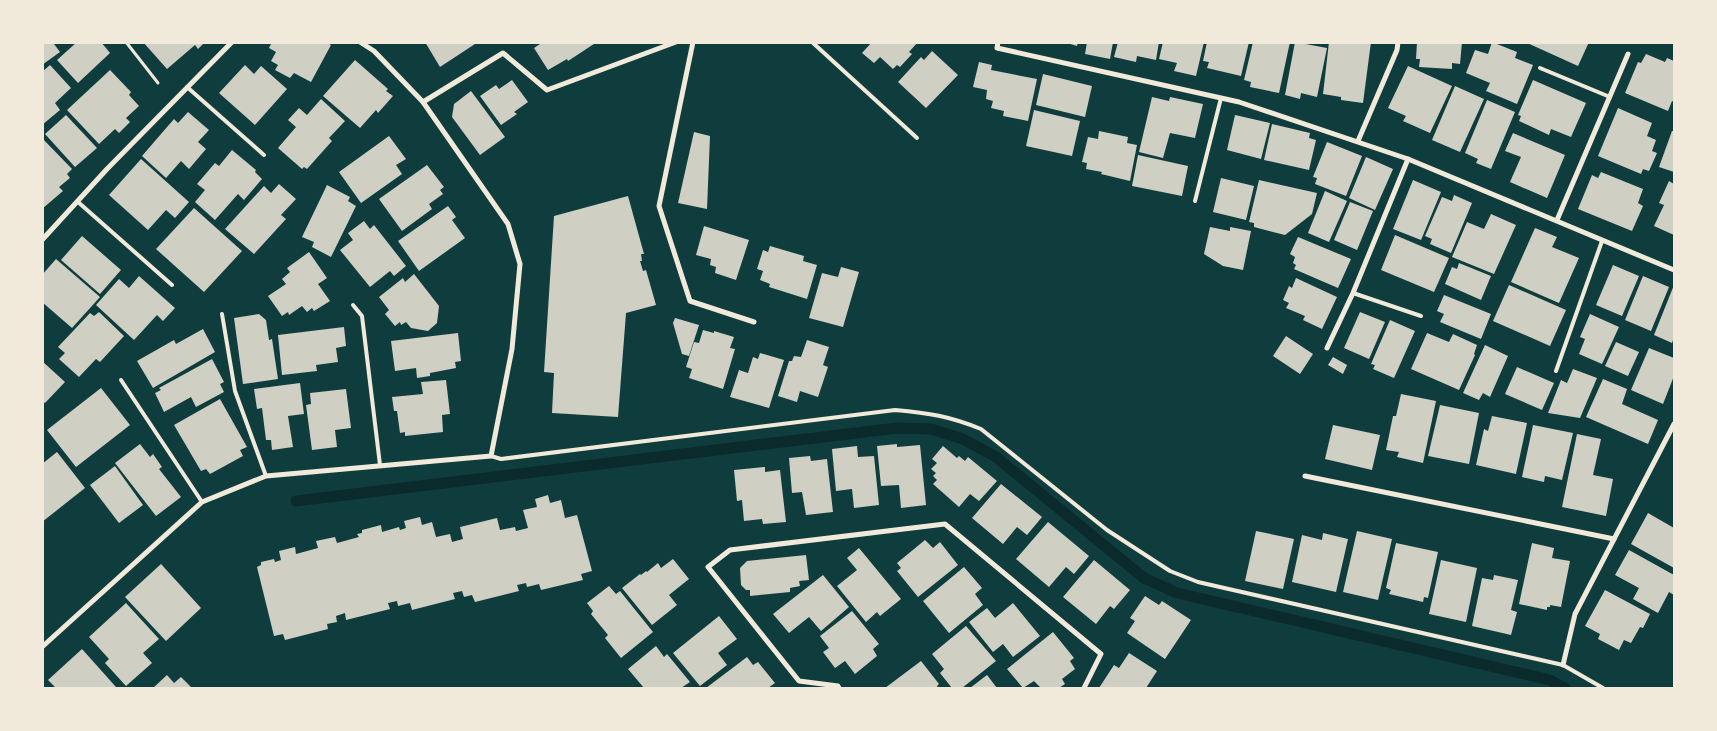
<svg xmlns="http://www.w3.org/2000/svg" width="1717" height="731" font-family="Lato,sans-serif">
<rect width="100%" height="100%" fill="#0f3d3e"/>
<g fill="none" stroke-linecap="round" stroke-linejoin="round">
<polyline stroke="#0a2a2b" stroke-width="11" points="296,501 897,428 931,429 963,439 996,457 1144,578 1177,593 1550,680 1565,688"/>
</g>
<g fill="#cfcfc3">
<polygon points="42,42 56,42 54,44 60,52 42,65"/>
<polygon points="77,42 101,42 110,53 78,83 57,60"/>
<polygon points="143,42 205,42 198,49 195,45 167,69"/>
<polygon points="272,42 326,42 331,45 311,82 294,73 290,78 275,70 278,65 271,61 276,52 269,48"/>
<polygon points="425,42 478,42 440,67"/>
<polygon points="543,42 597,42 568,61 567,59 548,70 534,48"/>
<polygon points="872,42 918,42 909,52 912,54 900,67 897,65 893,69 880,57 874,63 862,53"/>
<polygon points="1064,42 1078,42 1077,46"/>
<polygon points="1087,42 1113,42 1110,59 1085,54"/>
<polygon points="1118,42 1159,42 1156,60 1137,56 1136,62 1114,57"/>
<polygon points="1163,42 1204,42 1196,76 1174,71 1177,63 1159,59"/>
<polygon points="1207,42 1249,42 1241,76 1207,68 1209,62 1203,61"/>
<polygon points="1253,42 1290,42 1279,93 1250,87 1251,82 1244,80"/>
<polygon points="1295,42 1327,48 1317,97 1301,93 1300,99 1285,95"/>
<polygon points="1329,42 1371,42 1363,103 1341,100 1341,97 1323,94"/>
<polygon points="1417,42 1462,42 1460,64 1452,63 1452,69 1419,67 1420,59 1416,59"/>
<polygon points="1492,42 1517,52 1515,58 1533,65 1517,104 1486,91 1490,83 1466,73 1475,50 1488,54"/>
<polygon points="1525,42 1589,42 1578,66"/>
<polygon points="932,51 958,75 926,108 898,82 921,57 924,60"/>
<polygon points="1646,54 1665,62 1667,58 1674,61 1674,102 1672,101 1668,111 1625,93 1638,62 1641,63"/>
<polygon points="355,60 388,89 386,91 393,96 378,113 376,110 360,128 323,96"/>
<polygon points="979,62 992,65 991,70 1037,79 1028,121 1003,116 1004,111 991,108 993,101 986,99 987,90 973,87"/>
<polygon points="50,65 71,88 55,103 60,110 42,125 42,72"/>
<polygon points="245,65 254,74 261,66 287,89 255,125 219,93"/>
<polygon points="1408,66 1452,86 1430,133 1403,121 1406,116 1388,108"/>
<polygon points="110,70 131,92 129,95 139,106 126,118 130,122 119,133 115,129 99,144 67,110"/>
<polygon points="1043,74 1092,86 1085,117 1036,105"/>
<polygon points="512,80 528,102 514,112 517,114 501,125 480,96 496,85 499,89"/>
<polygon points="1533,80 1586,103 1571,137 1551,129 1549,135 1519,121 1521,116 1518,115"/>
<polygon points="1455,86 1484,99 1460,152 1432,140"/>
<polygon points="471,91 505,137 480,155 452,117 454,104"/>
<polygon points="1152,97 1169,101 1170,97 1203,104 1195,138 1170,133 1163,158 1139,152"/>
<polygon points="321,99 345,121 329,138 332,141 307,169 304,167 302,169 278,148 296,127 288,120 299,108 307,115"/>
<polygon points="1487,100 1515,112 1491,169 1476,163 1478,159 1465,153"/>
<polygon points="1618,108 1652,123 1647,136 1656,140 1652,151 1657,153 1649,171 1643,169 1641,174 1598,156"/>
<polygon points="1034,110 1080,121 1072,156 1026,146"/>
<polygon points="188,112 209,130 198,142 206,149 189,169 181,161 166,178 142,156 174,119 178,123"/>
<polygon points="66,115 97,148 75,167 45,134"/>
<polygon points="1235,115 1270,123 1261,159 1227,150"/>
<polygon points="1272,124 1310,133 1309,138 1316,140 1309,170 1264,160"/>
<polygon points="1099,131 1128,137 1127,143 1137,145 1130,181 1101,174 1102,172 1086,169 1087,163 1082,162 1088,137 1098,139"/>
<polygon points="1672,131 1674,131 1674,172 1659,167"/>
<polygon points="694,132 710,136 707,209 678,203"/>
<polygon points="1513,133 1565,155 1547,198 1510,182 1521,157 1505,151"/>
<polygon points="389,136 406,159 396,165 402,174 361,203 339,172"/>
<polygon points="42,138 72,169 67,174 70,178 59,187 63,191 42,209"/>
<polygon points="1327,142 1362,156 1346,196 1315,184 1317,178 1313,177"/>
<polygon points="232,150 256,170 255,172 262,179 244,200 238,194 215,220 195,202 205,190 197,184 215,163 219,166"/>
<polygon points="1138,155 1188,166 1182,196 1132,186"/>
<polygon points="1366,157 1393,169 1375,210 1349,198"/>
<polygon points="141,159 189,202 175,218 166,210 148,230 109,195"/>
<polygon points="427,165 444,187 440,190 443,194 429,204 432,209 402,231 379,199"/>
<polygon points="1601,172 1643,189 1638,203 1643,206 1632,231 1578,209 1592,175 1598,178"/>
<polygon points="1221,178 1254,186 1246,220 1213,212"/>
<polygon points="1259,180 1317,193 1312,214 1285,235 1254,227 1254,223 1249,222"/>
<polygon points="1413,180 1441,192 1421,240 1393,229"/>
<polygon points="1669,181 1674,184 1674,235 1654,226 1664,205 1659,203"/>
<polygon points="279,184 296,199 281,215 286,219 254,254 225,229 264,186 271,193"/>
<polygon points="327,185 350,197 348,201 356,206 331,257 312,247 314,242 302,237"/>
<polygon points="1325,191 1347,201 1329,242 1308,233"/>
<polygon points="1454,195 1472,203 1451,253 1430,244 1432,239 1425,236 1442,197 1452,201"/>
<polygon points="628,196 644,254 641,254 642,261 640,261 643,271 646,270 656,305 626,313 618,417 552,413 554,373 544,372 554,216"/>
<polygon points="1350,202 1373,211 1357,250 1334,240"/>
<polygon points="448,206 456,217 452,220 465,238 419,271 398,241"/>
<polygon points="194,208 242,251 204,292 156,249"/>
<polygon points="1491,214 1516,225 1494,274 1452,257 1467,222 1484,229"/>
<polygon points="364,221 370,229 374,225 406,266 394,276 390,271 370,287 340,250 353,240 348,233"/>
<polygon points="704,226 749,240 736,280 715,273 716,267 710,265 711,259 696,255"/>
<polygon points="1210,227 1230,231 1230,227 1251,231 1243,270 1223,266 1204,254"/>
<polygon points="1535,228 1557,237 1552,247 1579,258 1559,303 1511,282"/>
<polygon points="1395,235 1449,258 1434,292 1381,270"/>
<polygon points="82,236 121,270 100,294 61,260"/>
<polygon points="1298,237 1351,259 1338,288 1294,269 1296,265 1293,263 1295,257 1290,254"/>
<polygon points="770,246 804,256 803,261 817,265 807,299 769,287 770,284 760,280 763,271 757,269 763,250 768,252"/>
<polygon points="309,252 327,278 318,284 330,301 314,311 312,308 307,312 302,306 289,315 288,312 282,316 268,296 286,284 282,279 290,272 287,268"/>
<polygon points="56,259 100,297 72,328 42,302 42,275"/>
<polygon points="1459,263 1491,276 1481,300 1445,284 1452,267 1457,269"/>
<polygon points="1613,265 1639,276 1622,316 1596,305"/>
<polygon points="841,267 859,272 843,327 809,318 822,273 838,277"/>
<polygon points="414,274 439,306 437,323 428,331 411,328 406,322 401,325 400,322 395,326 385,314 389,310 379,297 403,278 405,282"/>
<polygon points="139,276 175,308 163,321 157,315 134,340 96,305 119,279 129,288"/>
<polygon points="1643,276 1669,287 1651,331 1625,320"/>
<polygon points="1296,278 1337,297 1322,329 1303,320 1305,316 1286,308 1289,303 1283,300 1289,286 1292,288"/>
<polygon points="1509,285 1566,310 1550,346 1493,321"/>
<polygon points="1674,285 1674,337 1672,343 1654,335"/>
<polygon points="1444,295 1491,314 1481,339 1440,322 1444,314 1437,311"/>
<polygon points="99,312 124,336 100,362 96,359 79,377 59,359 65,353 58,347 90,313 94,316"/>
<polygon points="1360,312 1385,322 1369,359 1344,348"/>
<polygon points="259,314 266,320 269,340 272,339 278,379 243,384 234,318"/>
<polygon points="1590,314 1619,327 1602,364 1579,354 1585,339 1580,337"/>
<polygon points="675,318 699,325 689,356 682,354 673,323"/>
<polygon points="1390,320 1415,331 1394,378 1373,369 1375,365 1371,364"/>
<polygon points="344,327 346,346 336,348 338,362 316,365 317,371 282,375 278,335"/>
<polygon points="203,329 215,352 153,388 137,361 174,340 176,344"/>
<polygon points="703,330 714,333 714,331 734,337 730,348 735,349 723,389 689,378 692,369 686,367 694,342 699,343"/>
<polygon points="458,333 461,361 455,362 456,368 430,373 430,376 417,378 416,368 395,371 391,341"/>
<polygon points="1427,333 1449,342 1453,334 1477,345 1474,354 1475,355 1459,390 1411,369"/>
<polygon points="1286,336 1313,354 1300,374 1273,356"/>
<polygon points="807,340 829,347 823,365 828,367 818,397 800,391 797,402 778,396 789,361 792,361 794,356 801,357"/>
<polygon points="1616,342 1639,352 1628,376 1605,366"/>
<polygon points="1485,345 1508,356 1490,397 1483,393 1479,400 1463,393"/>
<polygon points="1649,348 1674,358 1674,376 1663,404 1631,390"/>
<polygon points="760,353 784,360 769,408 730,397 739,370 748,373 753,357 758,359"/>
<polygon points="1333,357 1347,365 1343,374 1328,365"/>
<polygon points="212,359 224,382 220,384 224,392 196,407 191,397 164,412 155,393 161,390 159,388"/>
<polygon points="42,361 65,382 45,403 42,401"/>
<polygon points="1517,367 1554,383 1542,410 1505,394"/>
<polygon points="1573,369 1597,378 1580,418 1548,413 1561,380 1567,383"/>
<polygon points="1603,379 1627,389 1622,404 1658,420 1648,444 1586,417"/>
<polygon points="446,380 450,414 442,415 443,432 405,436 405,432 400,433 397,411 394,411 392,397 423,394 421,382"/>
<polygon points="300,383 304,414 288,416 293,447 272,450 271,440 266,440 262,408 257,409 254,389"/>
<polygon points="101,388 130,425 76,467 47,430"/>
<polygon points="346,389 351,428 335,430 337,447 312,450 306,405 311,404 310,393"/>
<polygon points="1401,394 1436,401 1423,463 1397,457 1399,452 1386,450 1393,416 1396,416"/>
<polygon points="220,399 247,447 240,450 243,456 210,474 206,469 201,471 174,425"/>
<polygon points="1440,405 1479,413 1469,464 1428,456"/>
<polygon points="1492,416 1527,423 1516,474 1476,465 1484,429 1488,431"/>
<polygon points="1333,425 1380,435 1372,470 1325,459"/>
<polygon points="1533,425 1573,433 1562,480 1545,476 1544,482 1522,477"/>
<polygon points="1577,434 1601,439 1593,475 1613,479 1606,516 1562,507"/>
<polygon points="140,444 150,457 153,454 162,467 159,469 181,497 156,516 115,463"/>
<polygon points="897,444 897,447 920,445 926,505 901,508 899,485 881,486 877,446"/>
<polygon points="857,446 858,457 874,456 879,505 854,508 852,489 836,491 832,449"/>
<polygon points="943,446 957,458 959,456 965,461 968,457 997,481 979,501 970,494 959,507 933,484 937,480 933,476 936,473 931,469 937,463 932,459"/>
<polygon points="57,452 85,488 42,522 42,464"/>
<polygon points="810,456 811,461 827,459 833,512 806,515 802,492 792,493 789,458"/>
<polygon points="115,466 143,505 119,523 90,485"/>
<polygon points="765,467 765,472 780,470 786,522 763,524 762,519 744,521 742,500 737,501 734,470"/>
<polygon points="1001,484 1042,517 1027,535 1017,527 1003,544 972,518"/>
<polygon points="548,495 550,503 561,500 565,518 577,515 592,571 581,574 583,580 541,590 539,584 527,587 526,583 517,585 519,591 475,602 472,595 464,597 462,591 453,593 455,599 412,610 410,603 398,606 397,601 388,603 390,609 346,620 345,613 336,616 337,622 327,624 328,629 285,640 283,634 274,636 257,567 261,565 261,562 274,559 275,562 281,560 279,551 295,547 296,554 318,548 316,541 335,537 337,543 359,537 357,534 362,533 362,530 381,525 382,532 399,527 400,530 406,528 404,521 420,517 422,525 432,522 436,537 450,534 452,542 463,539 460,527 497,518 500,530 515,527 516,531 528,528 523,510 537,507 535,499"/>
<polygon points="1648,513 1674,528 1674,568 1631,544"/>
<polygon points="1048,522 1089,556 1074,574 1066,567 1049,587 1016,559"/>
<polygon points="1256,531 1294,539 1283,589 1245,581"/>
<polygon points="1357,531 1392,539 1378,600 1343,592"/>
<polygon points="1323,533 1348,539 1336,592 1292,582 1302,535 1322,540"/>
<polygon points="925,540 933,548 940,542 958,565 918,597 897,571 901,568 897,563"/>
<polygon points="1396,543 1438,552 1428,598 1424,597 1423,602 1389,594 1391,590 1386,588"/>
<polygon points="1532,543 1554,548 1552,558 1570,561 1561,607 1550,605 1550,607 1547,607 1547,610 1519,604"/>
<polygon points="859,548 901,599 880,616 877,612 866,622 837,586 857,570 847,558"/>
<polygon points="1629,550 1674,575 1674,595 1669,592 1658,613 1633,599 1639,588 1615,575"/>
<polygon points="806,555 809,580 799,581 800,586 790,588 790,592 750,596 750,590 746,590 741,585 740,568 747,561"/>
<polygon points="673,559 689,579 669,595 677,605 652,625 622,588 640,574 641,575 646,571 647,572 658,563 661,568"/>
<polygon points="1094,560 1130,590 1114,609 1110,606 1096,624 1063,597"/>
<polygon points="1441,560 1477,568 1466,622 1429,614"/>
<polygon points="161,564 201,608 166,641 125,597"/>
<polygon points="964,567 982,588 975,594 983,605 949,633 923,601"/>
<polygon points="823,575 849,607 821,631 809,617 789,633 773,614"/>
<polygon points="1494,575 1518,580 1511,610 1517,612 1511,635 1472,626 1482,578 1493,580"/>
<polygon points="609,586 616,594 620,591 653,632 621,658 605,638 608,635 591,614 593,611 587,603"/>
<polygon points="1605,590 1650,614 1643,628 1640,627 1631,643 1624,640 1619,650 1598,639 1600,634 1585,626"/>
<polygon points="1145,596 1159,605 1162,601 1191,620 1165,659 1127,633 1135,621 1130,618"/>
<polygon points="126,603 159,639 143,653 152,663 126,686 105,663 109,659 89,637"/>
<polygon points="1013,603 1040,636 1013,657 1003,644 993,652 969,622 987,608 995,618"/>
<polygon points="852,611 879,644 873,649 877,656 855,674 845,661 835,668 823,652 829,648 820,636"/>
<polygon points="719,616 737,639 718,653 727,665 700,686 673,653"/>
<polygon points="966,626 996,661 962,688 952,688 940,673 944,669 932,654"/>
<polygon points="1053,632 1074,658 1070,661 1075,669 1062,679 1065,684 1059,688 1041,688 1034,681 1023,688 1007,669"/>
<polygon points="656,646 664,657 667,654 690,682 681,688 644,688 628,669"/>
<polygon points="82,649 116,687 114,688 56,688 48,680"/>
<polygon points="1129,653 1157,671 1146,688 1099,688 1114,665 1119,668"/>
<polygon points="747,657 753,665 758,662 775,683 768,688 706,688"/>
<polygon points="921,661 939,684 937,686 938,688 885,688"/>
<polygon points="167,675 174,683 181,677 192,688 153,688"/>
<polygon points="987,675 997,688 970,688"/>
</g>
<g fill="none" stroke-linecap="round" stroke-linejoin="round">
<polyline stroke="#f1e9da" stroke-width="3" points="126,42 158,83"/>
<g stroke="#f1e9da" stroke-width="4">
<polyline points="812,42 917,138"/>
<polyline points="1540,68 1610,97"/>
<polyline points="187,87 264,155"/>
<polyline points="1195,201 1221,98"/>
<polyline points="78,202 172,285"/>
<polyline points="1353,293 1421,316"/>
<polyline points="353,305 362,316 380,465"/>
<polyline points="222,314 235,391 266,476"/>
<polyline points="1556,371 1602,241"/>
<polyline points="121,380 202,502"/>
<path d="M491 456 501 459 895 410C929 413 949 416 981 429L1107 530 1170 571 1198 582 1563 665 1603 688"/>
</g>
<g stroke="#f1e9da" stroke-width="5">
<polyline points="693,42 659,206 690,301 754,322"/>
<polyline points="998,42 997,48 1239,102 1408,159 1674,270"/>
<polyline points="423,102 503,53 547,90 676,42"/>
<polyline points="1358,141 1397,50 1398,42"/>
<polyline points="1557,220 1628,54"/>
<polyline points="42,240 107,169 232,42"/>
<polyline points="1327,348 1353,293 1408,159"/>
<polyline points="1305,476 1614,539"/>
<polyline points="42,647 202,502 266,476 491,456 512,349 520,264 508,224 423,102 374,51 360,42"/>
<polyline points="1563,665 1575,614 1674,424"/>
<polyline points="839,688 838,686 799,681 708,567 730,550 945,524 1101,654 1084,688"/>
</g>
</g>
<rect width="1717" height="731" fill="none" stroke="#f1e9da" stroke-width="88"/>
</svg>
